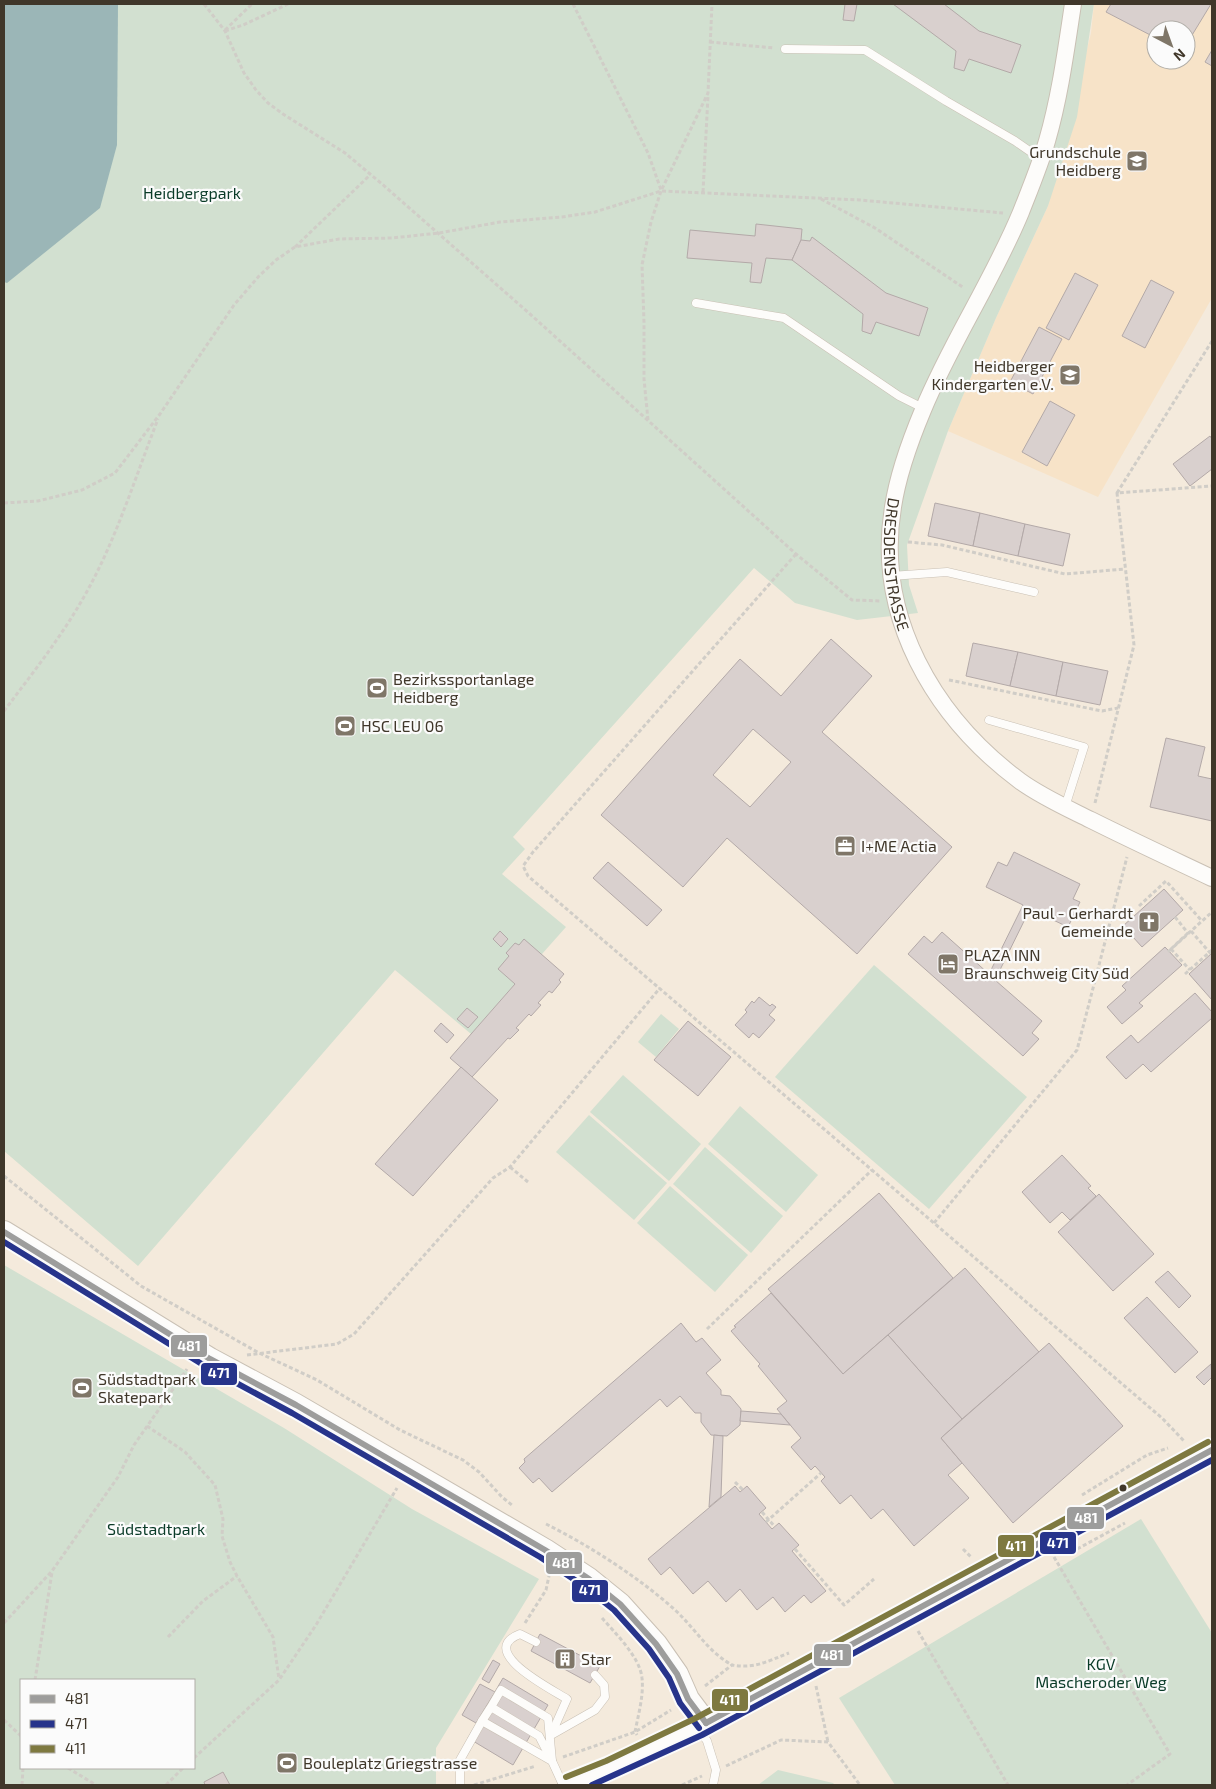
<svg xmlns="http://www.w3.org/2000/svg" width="1216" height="1789" font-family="'Exo 2',sans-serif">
<rect width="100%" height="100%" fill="#f4eadc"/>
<path fill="#f7e3c8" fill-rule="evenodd" d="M1094 4H1212V298L1098 497 948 431 996 318 1048 206 1091 33ZM1156 30H1186V60H1156Z"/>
<g fill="#d2e0d0" fill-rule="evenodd">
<polygon points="4,4 1094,4 1077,117 1048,206 996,318 948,431 907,545 909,585 918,613 857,620 795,603 754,568 513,837 525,849 502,874 566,927 471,1034 395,970 138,1266 4,1151"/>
<polygon points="874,965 1027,1097 929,1209 775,1077"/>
<polygon points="661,1014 679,1029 656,1057 638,1042"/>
<polygon points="623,1075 701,1144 669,1181 590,1112"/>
<polygon points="740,1106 818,1175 786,1212 708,1144"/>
<polygon points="589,1115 667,1183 634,1220 556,1152"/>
<polygon points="705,1147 783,1216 751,1253 673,1184"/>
<polygon points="670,1186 748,1255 715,1292 637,1223"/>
<path d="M4 1265 284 1428 412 1509 539 1579 436 1748V1785H4ZM21 1680H194V1768H21Z"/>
<polygon points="1141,1519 1212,1633 1212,1785 895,1785 839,1698"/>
<polygon points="778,1770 833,1783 835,1785 758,1785"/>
</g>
<polygon fill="#9bb6b7" points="4,4 118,4 117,145 100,208 7,283 4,282"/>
<g fill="#d9d0ce" stroke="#b3a9a8" fill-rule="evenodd">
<polygon points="845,4 857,4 854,21 843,20"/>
<polygon points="893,4 944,4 979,31 1021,45 1011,73 969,59 964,71 954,68 956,51"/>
<polygon points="1111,4 1211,4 1186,45 1186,30 1156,30 1156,38 1106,12"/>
<polygon points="1212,50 1212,66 1205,62"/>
<polygon points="756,224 802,229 801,240 792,260 766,258 761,283 750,282 752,263 687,258 690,230 755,236"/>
<polygon points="812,237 886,293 928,308 919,336 876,322 871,334 862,331 863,314 792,260 801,240 810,241"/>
<polygon points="1075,273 1098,285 1069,340 1046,328"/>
<polygon points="1151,280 1174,292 1145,348 1122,336"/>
<polygon points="1039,327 1062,339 1033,394 1010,382"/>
<polygon points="1050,401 1075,415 1047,466 1022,452"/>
<polygon points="1210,436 1212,439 1212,469 1190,486 1173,464"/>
<polygon points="935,503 980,513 973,546 928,536"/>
<polygon points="980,513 1025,524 1018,556 973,546"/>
<polygon points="1025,524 1070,534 1063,566 1018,556"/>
<path d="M831 639 872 676 822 732 952 847 857 954 727 838 683 887 601 815 740 659 781 696ZM753 729 791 762 750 807 713 775Z"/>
<polygon points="973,643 1018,652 1010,686 966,676"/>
<polygon points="1018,652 1063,662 1056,696 1010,686"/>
<polygon points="1063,662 1108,671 1100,705 1056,696"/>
<polygon points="1166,738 1205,747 1198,776 1212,779 1212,821 1150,807"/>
<polygon points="1014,852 1080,884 1073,899 1080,902 1068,927 1030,909 995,980 1042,1021 1032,1033 1039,1039 1023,1056 908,954 924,936 932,943 942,932 989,974 1023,905 986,887 998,862 1007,866"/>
<polygon points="608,862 662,910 647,926 593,878"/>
<polygon points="1164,889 1183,910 1142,947 1123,926"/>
<polygon points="500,931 508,939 501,947 493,939"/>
<polygon points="524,939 564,974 559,980 561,982 552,993 549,991 538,1003 541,1005 531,1016 529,1014 516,1028 519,1030 510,1039 508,1038 472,1077 450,1058 515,984 498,969 509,956 506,953 515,943 519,945"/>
<polygon points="1165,947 1182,965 1139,1003 1143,1006 1122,1024 1107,1007 1126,990 1122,986"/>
<polygon points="1212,953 1212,1000 1189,974"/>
<polygon points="1195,993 1212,1012 1212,1018 1151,1072 1143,1064 1126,1079 1106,1057 1131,1035 1138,1043"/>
<polygon points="759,997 770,1006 772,1004 776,1007 769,1015 775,1020 759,1038 753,1033 749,1038 735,1025 747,1012 745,1010 752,1001 754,1003"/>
<polygon points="467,1008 478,1017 468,1028 457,1019"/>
<polygon points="688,1021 731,1057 698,1096 654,1060"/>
<polygon points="441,1023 454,1035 447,1043 434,1031"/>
<polygon points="461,1067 498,1100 413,1196 375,1164"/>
<polygon points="1062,1155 1091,1186 1088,1188 1096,1196 1070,1220 1062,1212 1050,1223 1022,1192"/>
<polygon points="879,1193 953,1278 843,1374 768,1289"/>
<polygon points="1099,1194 1154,1254 1113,1291 1058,1232"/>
<polygon points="965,1268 1039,1352 962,1419 888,1335"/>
<polygon points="1168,1271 1191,1296 1179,1308 1155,1282"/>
<polygon points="771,1293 843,1374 888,1335 962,1419 941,1438 962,1463 948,1475 969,1498 914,1546 883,1509 871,1519 851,1495 840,1504 821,1481 825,1477 815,1466 811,1470 791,1447 801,1438 777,1409 787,1401 758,1366 760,1364 731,1331 736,1327 734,1326"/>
<polygon points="1147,1297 1198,1352 1175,1373 1124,1318"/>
<polygon points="681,1323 696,1342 702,1338 721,1360 706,1373 721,1390 721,1395 730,1396 741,1409 740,1425 727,1436 711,1435 701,1422 701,1413 695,1413 680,1396 667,1407 660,1399 552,1492 539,1478 533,1483 519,1468 525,1462 524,1459"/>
<polygon points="1049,1343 1123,1426 1013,1523 941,1438"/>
<polygon points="1211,1364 1212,1377 1204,1385 1196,1377"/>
<polygon points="741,1411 781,1414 790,1425 740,1421"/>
<polygon points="714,1435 723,1436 721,1497 709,1507"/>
<polygon points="735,1486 740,1492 747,1486 766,1508 759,1514 772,1529 779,1523 799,1545 792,1551 826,1591 811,1603 804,1595 785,1612 773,1597 757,1610 740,1589 726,1602 708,1581 693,1594 670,1567 661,1575 648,1559"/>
<polygon points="540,1634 600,1666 590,1683 531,1651"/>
<polygon points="493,1660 500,1664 489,1683 482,1679"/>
<polygon points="503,1678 548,1705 513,1765 468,1738"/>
<polygon points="480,1684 495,1692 476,1723 462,1715"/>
<polygon points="223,1772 230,1785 205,1785 204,1782"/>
</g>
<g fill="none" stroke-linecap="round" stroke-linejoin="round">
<g stroke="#c9c0b4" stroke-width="9">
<g id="lane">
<polyline points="785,49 865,50 946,101 1015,141 1041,159"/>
<polyline points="696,303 784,318 899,396 923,408"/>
<polyline points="891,576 947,572 1034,592"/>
<polyline points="989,720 1084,747 1065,807"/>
<path d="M536 1642 520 1634C475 1651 553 1690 567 1699L551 1735 595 1710 605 1697 604 1685 595 1675"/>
<polyline points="482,1721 491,1707 539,1736 552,1761 548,1718 501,1690 491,1707"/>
<polyline points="699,1729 707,1741 716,1770 713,1785"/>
<polyline points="460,1785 460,1760 482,1721 552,1761 563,1785"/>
</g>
</g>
<g stroke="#c9c0b4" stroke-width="18">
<g id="street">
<path id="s1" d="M1073 4C1066 50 1060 96 1047 141 1040 165 1030 189 1021 212 993 280 951 342 923 410 910 441 898 474 893 507 875 617 934 717 1020 781 1042 797 1067 808 1091 820 1131 840 1172 859 1212 878"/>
</g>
</g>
<g stroke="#c9c0b4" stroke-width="24">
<g id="secondary">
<polyline points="4,1232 210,1359 296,1405 545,1550 589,1579 620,1604 656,1644 677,1674 688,1699 706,1723"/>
<polyline points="569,1785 609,1769 698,1727 1212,1450"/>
</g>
</g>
<g stroke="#d0cdc7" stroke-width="3" stroke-dasharray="4 2.5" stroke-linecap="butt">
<polyline points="204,4 225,31 244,73 256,90 268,103 283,114 345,153 382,184 530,314 796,554 852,600 880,601"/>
<polyline points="573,4 648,153 661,190"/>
<polyline points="225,30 252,4"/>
<polyline points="225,31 243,25 288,4"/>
<polyline points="710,42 774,48"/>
<polyline points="703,192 708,96"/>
<polyline points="821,199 875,228 964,288"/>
<polyline points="295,247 370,175"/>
<polyline points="648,420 644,379 644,322 642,265 651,222 661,191 708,93 712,4"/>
<polyline points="1117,493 1212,341"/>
<polyline points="4,503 38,501 82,490 115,473 160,414 234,305 259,276 276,260 295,247 339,239 392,238 439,233 500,222 562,217 595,212 661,191 860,200 1003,213"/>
<polyline points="908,542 942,545 1065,574 1125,569"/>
<polyline points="796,554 533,852 523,866 528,876 1162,1418 1184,1441"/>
<polyline points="949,680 1102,711 1118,708"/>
<path d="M4 711C32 674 62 636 85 595 116 540 135 478 158 419"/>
<polyline points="1095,803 1134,645 1117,493 1212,486"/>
<polyline points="1139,906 1166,881 1202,921"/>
<polyline points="1175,917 1188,933"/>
<polyline points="1191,931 1211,954"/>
<polyline points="1188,933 1171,949 1169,951 1212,912"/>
<polyline points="1171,949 1190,970"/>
<polyline points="1185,974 1212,950"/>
<polyline points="510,1167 528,1182"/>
<polyline points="4,1176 141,1286 259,1353 317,1380 400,1430 463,1460 479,1472 502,1497 512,1505"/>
<polyline points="934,1223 1077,1050 1127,857"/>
<polyline points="707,1329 872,1170"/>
<polyline points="247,1355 337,1344 354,1334 493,1178 510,1167 660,988"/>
<polyline points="147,1426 185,1452 215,1485 223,1519 222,1536 230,1562 237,1576 273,1637 279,1679"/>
<polyline points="735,1482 743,1490"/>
<polyline points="1082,1495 1147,1455 1168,1448"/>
<polyline points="762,1512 775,1527"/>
<polyline points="766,1522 821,1473"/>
<path d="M546 1524C590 1546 638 1577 674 1609 695 1628 707 1651 732 1665"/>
<polyline points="795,1549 844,1605 874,1579"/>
<polyline points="963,1549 971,1557"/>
<polyline points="1071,1551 1079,1548 1125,1523"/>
<polyline points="1054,1557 1170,1754 1127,1785"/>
<path d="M602 1618C615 1633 640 1657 642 1678 644 1695 638 1716 635 1732L637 1735"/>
<polyline points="4,1623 52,1571 118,1477 134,1445 187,1369"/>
<polyline points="525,1623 546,1590 549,1576"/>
<polyline points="918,1631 1008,1785"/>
<polyline points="168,1637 203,1601 237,1576"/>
<polyline points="35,1680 52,1572"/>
<path d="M705 1686 732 1665C755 1669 768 1661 789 1653"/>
<polyline points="816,1686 828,1742"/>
<polyline points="4,1720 21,1736"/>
<polyline points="563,1757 635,1732 671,1710"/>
<polyline points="194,1758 279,1680 316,1625 397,1488"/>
<polyline points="726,1766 781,1740 828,1742 860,1785"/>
<polyline points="68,1768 96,1785"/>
<polyline points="22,1785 23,1768"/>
<polyline points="166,1785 183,1768"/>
<polyline points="474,1785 536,1766"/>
<polyline points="682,1785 702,1776"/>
</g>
<use href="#lane" stroke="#fdfcfa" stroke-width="8"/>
<use href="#street" stroke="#fdfcfa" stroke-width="16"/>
<use href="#secondary" stroke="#fdfcfa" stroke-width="22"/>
<g stroke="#fbfbfb" stroke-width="10">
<g id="bus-1">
<polyline points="4,1232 210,1359 296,1405 545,1550 589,1579 620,1604 656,1644 677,1674 688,1699 706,1723"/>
<polyline points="706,1723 1212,1450"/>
</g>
</g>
<g stroke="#fbfbfb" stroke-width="10">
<g id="bus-2">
<polyline points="4,1242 205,1366 292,1413 540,1557 584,1586 614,1610 649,1649 669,1678 680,1703 699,1728"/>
<polyline points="592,1785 702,1735 1212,1460"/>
</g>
</g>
<g stroke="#fbfbfb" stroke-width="10">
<polyline id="bus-3" points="566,1777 606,1761 694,1719 1208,1442"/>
</g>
<use href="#bus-1" stroke="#9d9d9c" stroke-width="6"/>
<use href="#bus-2" stroke="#27348b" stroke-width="6"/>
<use href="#bus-3" stroke="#7e7940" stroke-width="6"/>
</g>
<defs>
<g id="school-square" transform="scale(1.125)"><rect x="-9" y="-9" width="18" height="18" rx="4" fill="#7f7668" stroke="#fbfbfb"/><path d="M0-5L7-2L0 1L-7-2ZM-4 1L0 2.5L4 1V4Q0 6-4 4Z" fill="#fff"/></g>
<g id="stadium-square" transform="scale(1.125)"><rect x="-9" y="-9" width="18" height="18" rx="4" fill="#7f7668" stroke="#fbfbfb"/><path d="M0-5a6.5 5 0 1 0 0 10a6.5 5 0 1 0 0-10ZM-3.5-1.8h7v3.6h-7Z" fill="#fff"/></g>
<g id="office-square" transform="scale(1.125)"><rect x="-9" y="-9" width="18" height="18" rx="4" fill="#7f7668" stroke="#fbfbfb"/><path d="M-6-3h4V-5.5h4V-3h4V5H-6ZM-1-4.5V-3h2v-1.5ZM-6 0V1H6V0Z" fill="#fff"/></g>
<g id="church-square" transform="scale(1.125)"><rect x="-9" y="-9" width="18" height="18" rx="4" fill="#7f7668" stroke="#fbfbfb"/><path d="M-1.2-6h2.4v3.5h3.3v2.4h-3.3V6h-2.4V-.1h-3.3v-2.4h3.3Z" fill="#fff"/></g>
<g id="hotel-square" transform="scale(1.125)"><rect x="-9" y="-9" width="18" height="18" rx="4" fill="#7f7668" stroke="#fbfbfb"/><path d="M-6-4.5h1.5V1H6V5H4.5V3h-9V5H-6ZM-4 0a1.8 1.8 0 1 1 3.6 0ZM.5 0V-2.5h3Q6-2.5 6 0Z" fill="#fff"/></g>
<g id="building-square" transform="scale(1.125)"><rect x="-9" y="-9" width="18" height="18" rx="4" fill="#7f7668" stroke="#fbfbfb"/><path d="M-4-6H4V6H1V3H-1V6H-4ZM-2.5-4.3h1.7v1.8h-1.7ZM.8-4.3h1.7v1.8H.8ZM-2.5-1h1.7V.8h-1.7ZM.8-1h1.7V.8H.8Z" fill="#fff"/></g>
</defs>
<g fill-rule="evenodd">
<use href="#school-square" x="1137" y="161"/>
<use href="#school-square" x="1070" y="375"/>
<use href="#stadium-square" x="377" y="688"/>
<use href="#stadium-square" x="345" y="726"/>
<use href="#office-square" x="845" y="846"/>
<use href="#church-square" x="1149" y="922"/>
<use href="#hotel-square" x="948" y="964"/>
<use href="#stadium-square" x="82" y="1388"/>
<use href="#building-square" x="565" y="1659"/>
<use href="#stadium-square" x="287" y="1763"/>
</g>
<circle fill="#40372a" stroke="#fbfbfb" stroke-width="2" cx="1123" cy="1488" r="4.5"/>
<g text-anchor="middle" stroke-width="4.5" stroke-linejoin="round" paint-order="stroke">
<g font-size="16" fill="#40372a" stroke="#fbfbfb" text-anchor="start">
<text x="1121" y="158" text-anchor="end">Grundschule<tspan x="1121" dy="18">Heidberg</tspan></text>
<text x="1054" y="372" text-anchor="end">Heidberger<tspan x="1054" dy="18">Kindergarten e.V.</tspan></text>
<text x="393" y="685">Bezirkssportanlage<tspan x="393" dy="18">Heidberg</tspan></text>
<text x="361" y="732">HSC LEU 06</text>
<text x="861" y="852">I+ME Actia</text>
<text x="1133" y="919" text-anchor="end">Paul - Gerhardt<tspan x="1133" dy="18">Gemeinde</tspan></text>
<text x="964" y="961">PLAZA INN<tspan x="964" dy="18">Braunschweig City Süd</tspan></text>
<text x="98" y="1385">Südstadtpark<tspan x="98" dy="18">Skatepark</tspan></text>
<text x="581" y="1665">Star</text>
<text x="303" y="1769">Bouleplatz Griegstrasse</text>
</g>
<g font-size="16" fill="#0a3b28" stroke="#fbfbfb">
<text x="192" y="199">Heidbergpark</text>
<text x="156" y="1535">Südstadtpark</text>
<text x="1101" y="1670">KGV<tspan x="1101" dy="18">Mascheroder Weg</tspan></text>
</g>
<g font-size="16" fill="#40372a" stroke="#fbfbfb">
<text dy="6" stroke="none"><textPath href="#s1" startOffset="596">DRESDENSTRASSE</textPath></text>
</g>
</g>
<g stroke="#fbfbfb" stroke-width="2">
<rect x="170" y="1334" width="38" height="24" rx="5" fill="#9d9d9c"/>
<rect x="200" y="1362" width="38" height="24" rx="5" fill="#27348b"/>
<rect x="1066" y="1506" width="39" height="24" rx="5" fill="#9d9d9c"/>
<rect x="1039" y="1531" width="38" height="24" rx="5" fill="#27348b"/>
<rect x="997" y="1534" width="38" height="24" rx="5" fill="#7e7940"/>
<rect x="545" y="1551" width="38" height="24" rx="5" fill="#9d9d9c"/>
<rect x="571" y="1579" width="38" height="24" rx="5" fill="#27348b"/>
<rect x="813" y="1643" width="39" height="24" rx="5" fill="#9d9d9c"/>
<rect x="711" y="1688" width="38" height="24" rx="5" fill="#7e7940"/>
</g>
<g font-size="14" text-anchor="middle" font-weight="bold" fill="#fff">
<text x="189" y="1351">481</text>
<text x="219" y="1378">471</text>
<text x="1086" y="1523">481</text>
<text x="1058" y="1548">471</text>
<text x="1016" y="1551">411</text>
<text x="564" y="1568">481</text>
<text x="590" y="1595">471</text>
<text x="832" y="1660">481</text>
<text x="730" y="1705">411</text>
</g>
<rect width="1216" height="1789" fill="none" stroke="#40372a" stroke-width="10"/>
<rect x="20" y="1679" width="175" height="90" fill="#fbfbfb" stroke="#b0ada7"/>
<rect x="30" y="1695" width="25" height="8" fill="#9d9d9c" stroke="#b0ada7"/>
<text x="65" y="1704" font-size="15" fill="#40372a">481</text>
<rect x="30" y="1720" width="25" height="8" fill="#27348b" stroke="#b0ada7"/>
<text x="65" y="1729" font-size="15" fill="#40372a">471</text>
<rect x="30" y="1745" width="25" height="8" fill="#7e7940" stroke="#b0ada7"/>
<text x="65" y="1754" font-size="15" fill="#40372a">411</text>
<g transform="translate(1171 45) rotate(139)"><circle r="24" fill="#fbfbfb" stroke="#b0ada7"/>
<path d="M0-4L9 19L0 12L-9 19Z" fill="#7f7668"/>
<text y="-8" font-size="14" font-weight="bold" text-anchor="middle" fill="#40372a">N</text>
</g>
</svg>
